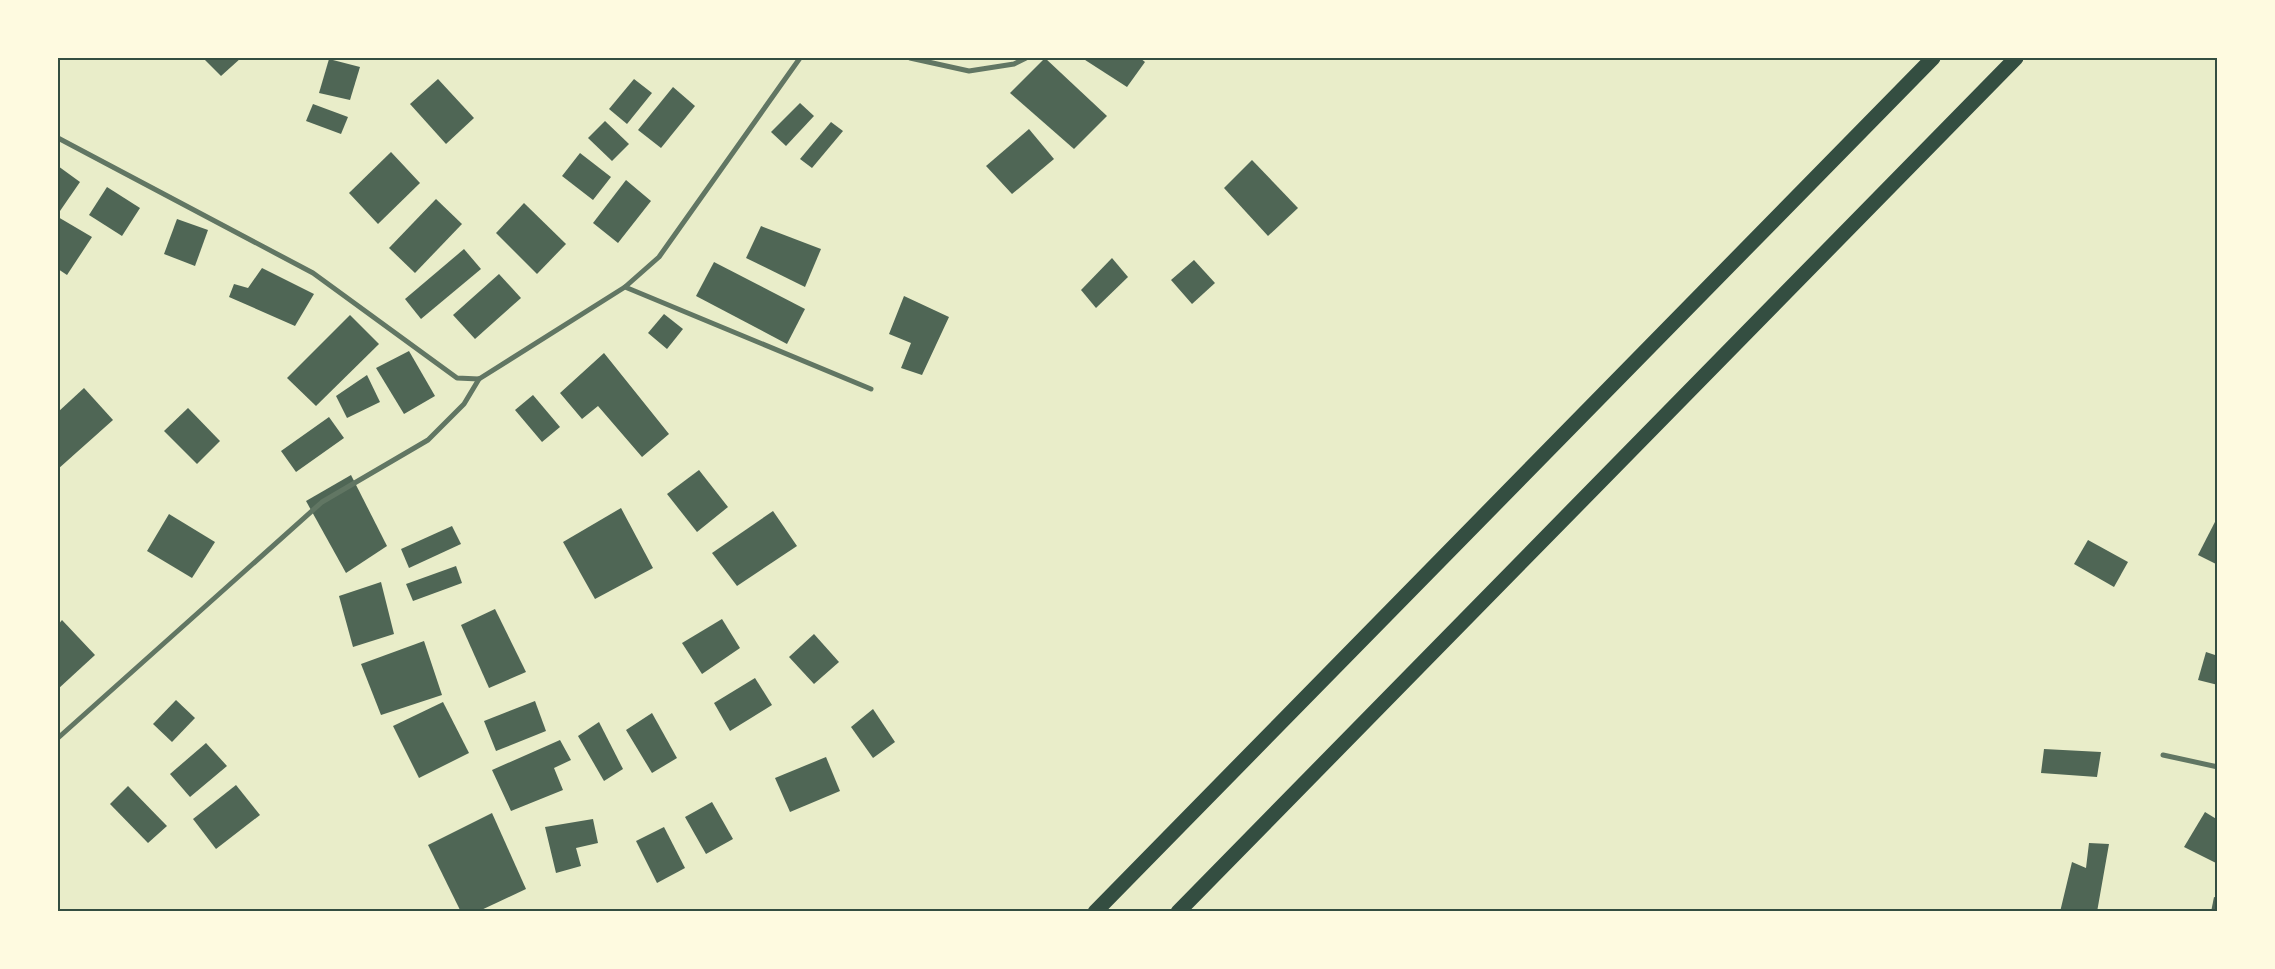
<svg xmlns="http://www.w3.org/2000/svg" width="2275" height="969" font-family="'Fira Sans Condensed',sans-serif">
<rect width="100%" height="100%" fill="#e9edc9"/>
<g fill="#4f6655">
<polygon points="203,58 241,58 221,76"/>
<polygon points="1045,58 1107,116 1074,149 1010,93"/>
<polygon points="1082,58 1140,58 1145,62 1127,87"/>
<polygon points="329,59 360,67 350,100 319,93"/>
<polygon points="438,79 474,118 446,144 410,104"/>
<polygon points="634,79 652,93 627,124 609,109"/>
<polygon points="673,87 695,106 661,148 638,130"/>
<polygon points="800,103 814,116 786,146 771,132"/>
<polygon points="313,104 348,117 341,134 306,121"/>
<polygon points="605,121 629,144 612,161 588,138"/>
<polygon points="831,122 843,131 812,168 800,159"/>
<polygon points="1029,129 1054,159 1012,194 986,166"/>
<polygon points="391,152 420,183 378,224 349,193"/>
<polygon points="580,153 611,177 593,200 562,176"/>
<polygon points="1252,160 1298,208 1268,236 1224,188"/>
<polygon points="58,166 80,182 60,211 58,209"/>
<polygon points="626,180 651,201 618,243 593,223"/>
<polygon points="107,187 140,208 122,236 89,215"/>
<polygon points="436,199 462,224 415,273 389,248"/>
<polygon points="524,203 566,244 537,274 496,233"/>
<polygon points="58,217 92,237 67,275 58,269"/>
<polygon points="177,219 208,230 195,266 164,254"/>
<polygon points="761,226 821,249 805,287 746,258"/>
<polygon points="464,249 481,269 421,319 405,299"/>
<polygon points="1112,258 1128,277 1096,308 1081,290"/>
<polygon points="1194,260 1215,283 1192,304 1171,280"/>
<polygon points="714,262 805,309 787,344 696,296"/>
<polygon points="262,268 314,294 295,326 229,297 234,284 248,288"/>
<polygon points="499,274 521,298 475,339 453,315"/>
<polygon points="904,296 949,317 922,375 901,368 911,343 889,334"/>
<polygon points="664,314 683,329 667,349 648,333"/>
<polygon points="350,315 379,344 316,406 287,378"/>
<polygon points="409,351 435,396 404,414 376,368"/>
<polygon points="604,353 669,434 642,457 598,406 582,419 560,393"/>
<polygon points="367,375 380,402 347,418 336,396"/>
<polygon points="84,388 113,420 58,469 58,412"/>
<polygon points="533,395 560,427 542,442 515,410"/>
<polygon points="188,408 220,441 197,464 164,431"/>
<polygon points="329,417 344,438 296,472 281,451"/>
<polygon points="699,470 728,507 697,532 667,494"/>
<polygon points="351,475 387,546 346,573 306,501"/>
<polygon points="621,508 653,568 595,599 563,542"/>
<polygon points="773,511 797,546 737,586 712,553"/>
<polygon points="169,514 215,542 192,578 147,551"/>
<polygon points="2218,516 2218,565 2198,555"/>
<polygon points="452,526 461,544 409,568 401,549"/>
<polygon points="2088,540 2128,562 2114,587 2074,564"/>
<polygon points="456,566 462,583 413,601 406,584"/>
<polygon points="381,582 394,634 353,647 339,596"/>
<polygon points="495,609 526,672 489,688 461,625"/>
<polygon points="722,619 740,648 702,674 682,643"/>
<polygon points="62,620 95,655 58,689 58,625"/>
<polygon points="814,634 839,662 814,684 789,657"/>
<polygon points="424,641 442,695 381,715 361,664"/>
<polygon points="2206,652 2218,656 2218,685 2198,680"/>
<polygon points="755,678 772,705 730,731 714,703"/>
<polygon points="176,700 195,718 172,742 153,724"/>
<polygon points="535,701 546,731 496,751 484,721"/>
<polygon points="443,702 469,753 419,778 393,726"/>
<polygon points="873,709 895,742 873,758 851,727"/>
<polygon points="652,713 677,758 652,773 626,730"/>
<polygon points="599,722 623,769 604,781 578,736"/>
<polygon points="560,740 571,760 554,768 563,790 511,811 492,770"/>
<polygon points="206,743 227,766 190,797 170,774"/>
<polygon points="2044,749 2101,752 2097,777 2041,773"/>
<polygon points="826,757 840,791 790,812 775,778"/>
<polygon points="236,785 260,815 216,849 193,819"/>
<polygon points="128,786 167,826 148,843 110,804"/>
<polygon points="712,802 733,839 706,854 685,817"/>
<polygon points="2205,812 2218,820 2218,864 2184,847"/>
<polygon points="492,813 526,889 477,912 461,912 428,845"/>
<polygon points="593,819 598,843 576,848 581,866 556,873 545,827"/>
<polygon points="664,827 685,868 657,883 636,841"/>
<polygon points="2089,843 2109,844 2097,912 2060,912 2072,862 2086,868"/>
<polygon points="2214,897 2218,898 2218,912 2211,912"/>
</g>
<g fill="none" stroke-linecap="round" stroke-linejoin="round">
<g stroke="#617663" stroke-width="5">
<polyline points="910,58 969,71 1014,64 1026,58"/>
<polyline points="58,138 313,273 457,378 479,379 625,287 659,257 800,58"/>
<polyline points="625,287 871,389"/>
<polyline points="58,738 322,502 428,440 464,404 479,379"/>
<polyline points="2163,755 2218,767"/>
</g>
<g stroke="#344e41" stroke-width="15">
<polyline points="1095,912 1933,58"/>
<polyline points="1178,912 2016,58"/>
</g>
</g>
<rect width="2275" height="969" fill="none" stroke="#fefae0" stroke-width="118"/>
<rect x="59" y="59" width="2157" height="851" fill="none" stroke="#344e41" stroke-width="2"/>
</svg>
